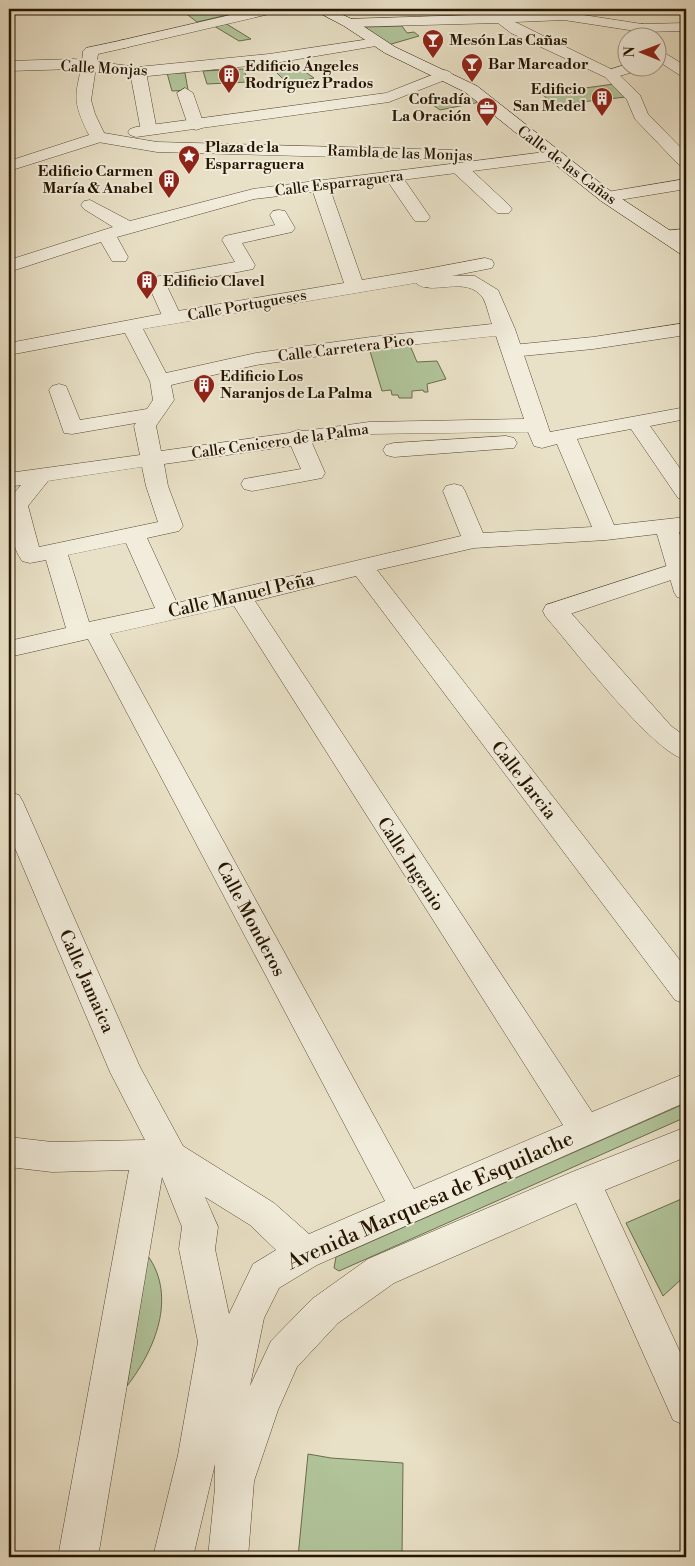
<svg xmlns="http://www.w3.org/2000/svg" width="695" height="1566" font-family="'Libre Bodoni',serif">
<rect width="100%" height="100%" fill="#e9e1c7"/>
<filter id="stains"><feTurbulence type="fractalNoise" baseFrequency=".004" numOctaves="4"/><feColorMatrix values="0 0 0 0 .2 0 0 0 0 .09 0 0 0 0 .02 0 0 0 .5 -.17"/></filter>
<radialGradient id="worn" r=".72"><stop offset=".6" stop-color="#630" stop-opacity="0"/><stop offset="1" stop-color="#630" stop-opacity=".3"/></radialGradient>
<g fill="#b1c49a" stroke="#6b6c4d">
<polygon points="180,9 247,9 249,10 197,22"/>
<polygon points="225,23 251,39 239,41 214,26"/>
<polygon points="402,26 407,33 414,32 419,36 388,45 365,27"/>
<polygon points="293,63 314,78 288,84 270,66"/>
<polygon points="243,69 249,82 207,84 203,71"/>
<polygon points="167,73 185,73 188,90 172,91"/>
<polygon points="614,84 626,97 554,105 542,94"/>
<polygon points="472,95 480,102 440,110 433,105"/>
<polygon points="409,343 417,362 437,361 446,379 427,384 428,392 424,392 423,390 412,391 412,398 399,398 398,395 392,395 391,390 382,391 369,348"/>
<polygon points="686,1103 686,1117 339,1271 334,1268 336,1257"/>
<polygon points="686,1197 686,1275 663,1296 626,1223"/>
<path d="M148 1256C177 1297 155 1350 127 1386Z"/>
<polygon points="308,1454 331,1458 403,1463 402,1557 298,1557"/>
</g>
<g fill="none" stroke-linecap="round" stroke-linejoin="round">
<g stroke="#564832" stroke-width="1">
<g id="pedestrian">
<polygon points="500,9 514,9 521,18 514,22 509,21"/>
<polygon points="642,24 647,25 653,38 638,38 635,28"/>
<path d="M124 40 131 44 129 47 98 54 91 100 95 114 106 137 104 141 9 171V161L89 135C67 92 80 92 83 51L86 48Z"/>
<polygon points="658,49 686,66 686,78 681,76 658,61"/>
<polygon points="628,64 628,68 639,68 636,71 610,79 602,74 605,71"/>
<polygon points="138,67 146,72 157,131 155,134 143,134 141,131 130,72"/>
<polygon points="185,88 193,93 204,125 202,128 196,130 188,125 177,93"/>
<polygon points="459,163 465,164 509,205 512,209 509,213 497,213 453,172 450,168 453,164"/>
<polygon points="393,171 399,172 430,217 427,221 415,221 412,217 384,176 387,172"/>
<polygon points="279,210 285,211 295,228 292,232 242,243 255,265 253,269 167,286 182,318 179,322 165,322 147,282 149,278 235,262 222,240 225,236 275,225 270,215 273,211"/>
<polygon points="485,258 492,260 494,264 492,268 421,282 414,280 412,276 414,272 421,270"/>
<polygon points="686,323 686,335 593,349 512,357 505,355 502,351 505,347 512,345 593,337"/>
<polygon points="679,562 686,563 686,575 555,619 546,617 543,611 546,605"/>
</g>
</g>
<g stroke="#564832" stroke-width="1">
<g id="minor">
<polygon points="256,9 280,9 278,12 124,48 117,44 119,41"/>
<polygon points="564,12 642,24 686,23 686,31 642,32 564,20 515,22 615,71 640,95 648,114 686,153 686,167 680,166 635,119 627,100 605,77 511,33 498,23 349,27 342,23 349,19"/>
<polygon points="445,70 450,72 453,75 450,78 389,102 136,137 130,135 128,132 130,129 136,127 386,93"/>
<polygon points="98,132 157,142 452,150 458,151 460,155 458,159 452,160 157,152 92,141 90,137 92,133"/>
<path d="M553 151 559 152 561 156 559 160 330 189 362 280 421 270 430 275 475 276 498 290 515 329 550 432 686 407V419L650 426 686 477V500L678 498 631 429 577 439 614 525 686 517V531L679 532 686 554V600L677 597 674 592 657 534 606 540 474 548 377 570 686 968V1004L675 1000 356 576 255 601 592 1112 686 1073V1102L317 1265 279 1288 264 1318 250 1386 271 1341 312 1299 368 1259 572 1172 686 1127V1157L605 1190 686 1365V1426L673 1420 576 1203 394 1283 338 1323 297 1367 278 1410 254 1481 248 1557H208L215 1488V1464L193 1557H153L178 1455 198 1342 179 1249 182 1227 162 1177 98 1557H58L129 1170 52 1172 9 1167V1137L52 1142 145 1140 110 1072 9 834V792L19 795 23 802 140 1067 183 1146 274 1203 309 1234 385 1201 88 639 9 657V641L66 628 46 560 30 563 22 561C10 544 9 519 9 499L21 485 9 487V473L140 455 134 426 136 423 72 434 64 433 49 390 52 386 59 384 66 386 80 420 147 409 153 400 150 381 125 333 9 355V343L172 312 344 283 313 192 254 199 117 237 128 257 126 261H112L101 242 9 272V260L113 227 84 209 81 205 84 201 90 200 130 221 253 189ZM416 283C430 297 467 274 483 298 487 305 489 317 492 324L371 337 256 353 166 373 143 329ZM496 336 524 419 369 422 304 431 298 430 289 433 161 451 156 426 174 400 171 385 256 365 371 349ZM528 432 534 446 542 448 557 444 592 527 483 533 465 491 462 486 454 484 446 486 443 491 461 536 177 603 147 538 179 531 183 526 168 486 164 464 291 446 301 469 244 479 241 484 244 489 252 491 322 478 325 473 312 443 369 434ZM142 467 146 486 158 522 39 547 28 506 48 481ZM126 543 155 608 89 622 68 555ZM234 606 563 1125 414 1189 110 634ZM205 1197 250 1225 276 1250 253 1264 229 1314 215 1249 218 1227Z"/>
<polygon points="686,179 686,189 607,202 601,201 598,197 601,193 607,192"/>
<polygon points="686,229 686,239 662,239 659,235 662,231"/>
<polygon points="506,436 514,438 517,443 514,448 394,457 386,455 383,450 386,445 394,443"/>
<path d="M555 603 564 605 671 726 686 737V760C652 752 573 648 546 617L543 611 546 605Z"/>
</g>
</g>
<g stroke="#564832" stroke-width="1">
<polygon id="tertiary" points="377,38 382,39 384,42 382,45 269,64 138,77 74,69 9,71 9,61 74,59 138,67 269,54"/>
</g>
<g stroke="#251500" stroke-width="1">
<polygon id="secondary" points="312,9 330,9 354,20 395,47 477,86 613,193 686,241 686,254 679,253 601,201 465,92 385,53 344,26"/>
</g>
<use href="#pedestrian" fill="#f1ecdb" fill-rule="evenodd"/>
<use href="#minor" fill="#f1ecdb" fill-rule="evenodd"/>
<use href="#tertiary" fill="#f1ecdb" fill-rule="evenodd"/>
<use href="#secondary" fill="#f1ecdb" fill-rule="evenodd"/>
</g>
<defs>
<g id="bar-pin" transform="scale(1.125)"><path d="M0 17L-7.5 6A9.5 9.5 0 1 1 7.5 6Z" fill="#8f2418" stroke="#f1ecdb"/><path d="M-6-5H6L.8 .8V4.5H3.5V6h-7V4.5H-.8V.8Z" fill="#fff"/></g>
<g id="building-pin" transform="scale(1.125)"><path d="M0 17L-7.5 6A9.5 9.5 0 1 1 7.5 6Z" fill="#8f2418" stroke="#f1ecdb"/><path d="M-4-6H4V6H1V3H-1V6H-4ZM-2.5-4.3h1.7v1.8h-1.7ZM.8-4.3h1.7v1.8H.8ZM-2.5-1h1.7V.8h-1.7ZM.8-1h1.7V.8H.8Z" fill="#fff"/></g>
<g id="office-pin" transform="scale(1.125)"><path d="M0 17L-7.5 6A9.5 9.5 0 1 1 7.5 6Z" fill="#8f2418" stroke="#f1ecdb"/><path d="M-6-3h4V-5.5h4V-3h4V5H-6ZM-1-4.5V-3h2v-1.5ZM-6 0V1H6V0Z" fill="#fff"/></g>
<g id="sight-pin" transform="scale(1.125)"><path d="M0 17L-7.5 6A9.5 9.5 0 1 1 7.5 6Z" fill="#8f2418" stroke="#f1ecdb"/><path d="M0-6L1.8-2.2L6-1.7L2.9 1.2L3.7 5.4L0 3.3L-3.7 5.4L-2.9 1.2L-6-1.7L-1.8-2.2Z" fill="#fff"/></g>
</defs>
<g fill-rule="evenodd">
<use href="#bar-pin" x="433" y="40"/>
<use href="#bar-pin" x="472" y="64"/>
<use href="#building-pin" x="229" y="75"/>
<use href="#building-pin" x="602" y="98"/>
<use href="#office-pin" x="487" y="108"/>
<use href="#sight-pin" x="189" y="156"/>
<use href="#building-pin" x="169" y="180"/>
<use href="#building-pin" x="147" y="281"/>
<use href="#building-pin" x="204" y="385"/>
</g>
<g text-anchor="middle" stroke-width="4" stroke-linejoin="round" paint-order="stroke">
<g font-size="15" font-weight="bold" fill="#251500" stroke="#f1ecdb" text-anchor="start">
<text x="449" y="45">Mesón Las Cañas</text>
<text x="488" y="69">Bar Marcador</text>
<text x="245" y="71">Edificio Ángeles<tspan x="245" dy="17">Rodríguez Prados</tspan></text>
<text x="586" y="94" text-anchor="end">Edificio<tspan x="586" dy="17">San Medel</tspan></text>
<text x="471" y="104" text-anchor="end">Cofradía<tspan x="471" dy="17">La Oración</tspan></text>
<text x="205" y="152">Plaza de la<tspan x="205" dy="17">Esparraguera</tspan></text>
<text x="153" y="176" text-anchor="end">Edificio Carmen<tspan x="153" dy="17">María &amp; Anabel</tspan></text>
<text x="163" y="286">Edificio Clavel</text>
<text x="220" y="381">Edificio Los<tspan x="220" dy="17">Naranjos de La Palma</tspan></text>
</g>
<g font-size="15" fill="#251500" stroke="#f1ecdb">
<text transform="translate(104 68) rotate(3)" y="5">Calle Monjas</text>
<text transform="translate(400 153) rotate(2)" y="5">Rambla de las Monjas</text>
<text transform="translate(567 165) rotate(37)" y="5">Calle de las Cañas</text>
<text transform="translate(339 183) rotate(-7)" y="5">Calle Esparraguera</text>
<text transform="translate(247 305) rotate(-10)" y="5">Calle Portugueses</text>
<text transform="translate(346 348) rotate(-7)" y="5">Calle Carretera Pico</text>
<text transform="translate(280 441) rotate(-8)" y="5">Calle Cenicero de la Palma</text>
</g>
<g font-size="18" fill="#251500" stroke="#f1ecdb">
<text transform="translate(241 595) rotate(-13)" y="6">Calle Manuel Peña</text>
<text transform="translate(524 780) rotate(52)" y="6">Calle Jarcia</text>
<text transform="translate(411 864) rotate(57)" y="6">Calle Ingenio</text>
<text transform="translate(251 919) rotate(62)" y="6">Calle Monderos</text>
<text transform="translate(87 981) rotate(66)" y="6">Calle Jamaica</text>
</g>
<g font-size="21" fill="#251500" stroke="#f1ecdb">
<text transform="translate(430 1200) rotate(-24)" y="7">Avenida Marquesa de Esquilache</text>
</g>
</g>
<rect width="695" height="1566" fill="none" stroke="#e9e1c7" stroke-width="30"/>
<rect x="10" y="10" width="675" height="1546" fill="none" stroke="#251500" stroke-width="2.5"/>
<rect x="15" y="15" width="665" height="1536" fill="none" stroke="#251500"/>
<g transform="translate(642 52) rotate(271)"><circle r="24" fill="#f1ecdb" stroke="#9f9683"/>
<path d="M0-4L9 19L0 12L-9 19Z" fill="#8f2418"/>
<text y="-8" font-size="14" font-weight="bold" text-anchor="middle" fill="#251500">N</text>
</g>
<rect width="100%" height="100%" filter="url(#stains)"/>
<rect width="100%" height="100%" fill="url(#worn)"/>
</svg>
